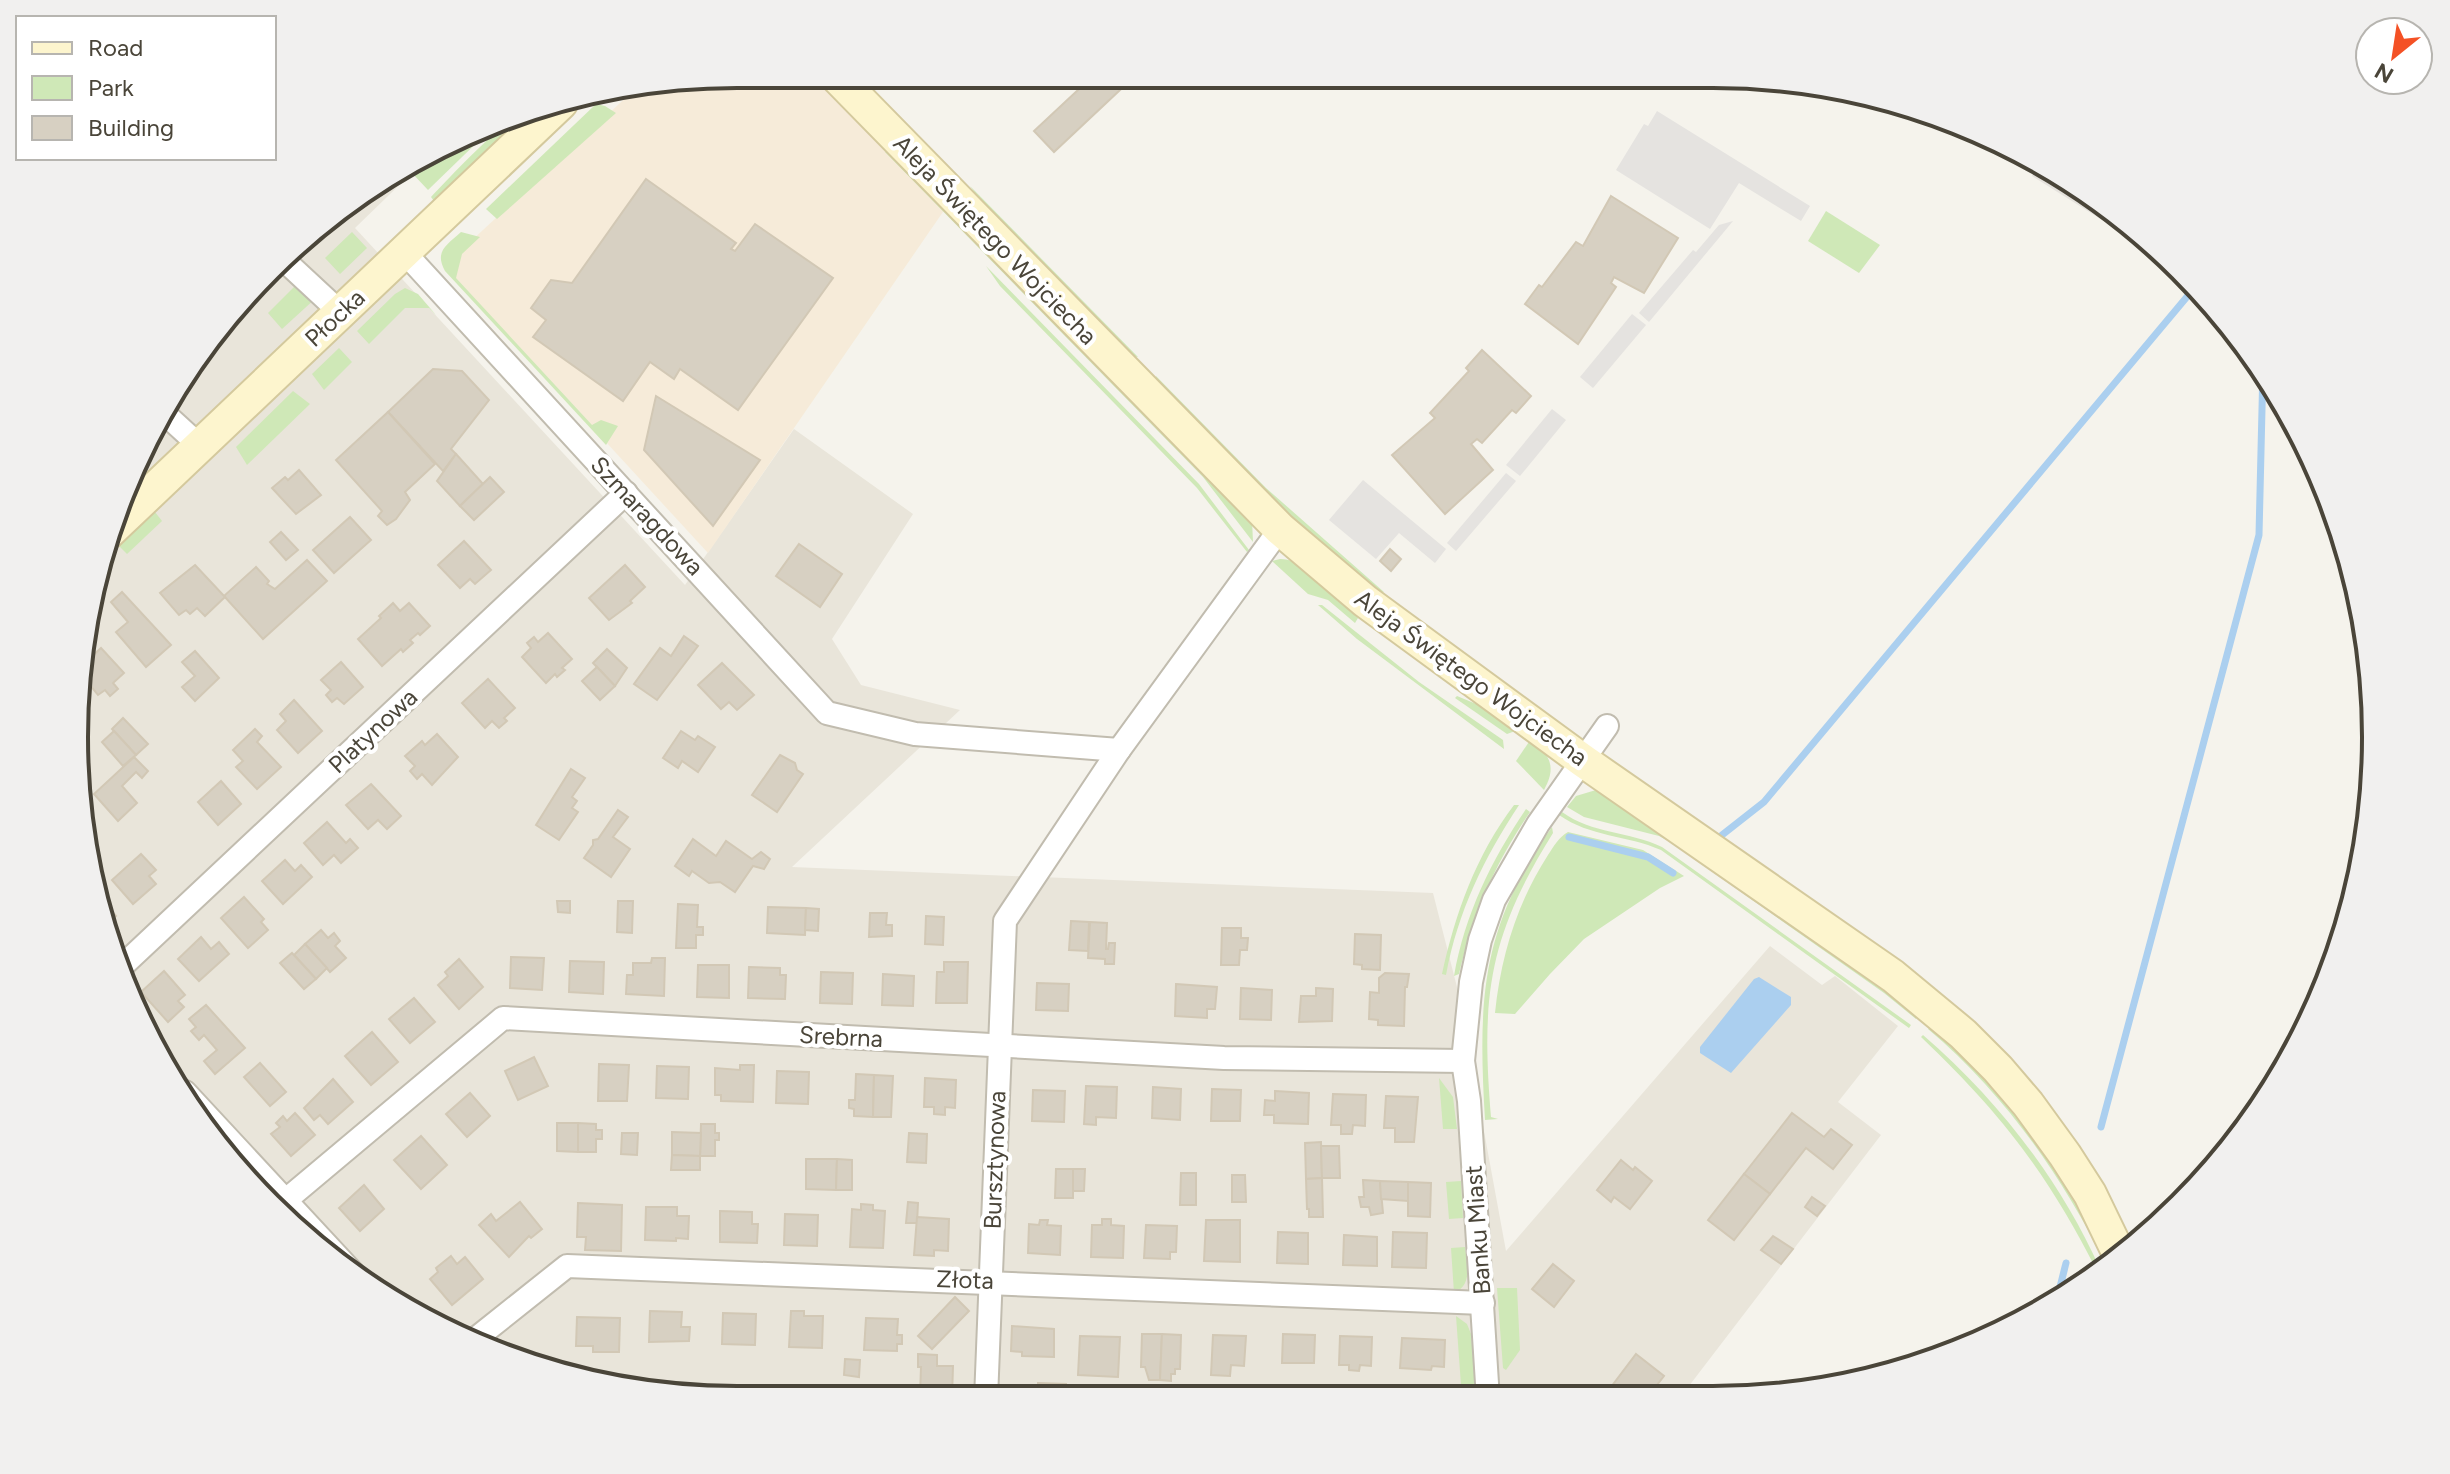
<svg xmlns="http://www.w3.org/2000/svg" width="2450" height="1474" font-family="Figtree,sans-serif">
<rect width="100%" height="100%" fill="#f5f3ec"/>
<polygon fill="#e9e5da" points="422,163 355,228 685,585 794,429 913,514 832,639 861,685 960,710 792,867 1433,893 1459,995 1506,1251 1770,946 1822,985 1835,976 1898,1026 1838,1102 1881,1135 1679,1399 693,1399 523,1365 368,1288 211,1140 109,950 74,737 109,524 186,368 334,211"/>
<polygon fill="#f6ebd9" points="737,74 813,74 945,209 708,553 455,278 457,254 633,91"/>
<polygon fill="#e5e2dd" points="2036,163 2082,186 2153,245 2150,250 2032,176"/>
<g fill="#cfe8b7">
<polygon points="596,104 605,106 616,113 497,219 486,209"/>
<path d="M532 108 434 201 431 197C449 178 511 111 532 108Z"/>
<polygon points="495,125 428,190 412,173 422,163"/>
<polygon points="885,152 893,152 1252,520 1253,542 1203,477"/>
<polygon points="970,186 1138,357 1129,356 991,215"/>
<polygon points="1826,211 1880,245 1859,273 1808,241"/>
<polygon points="352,232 367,248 340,274 325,258"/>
<path d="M461 232 480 237 462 254 456 278 592 425 601 420 618 426 606 445 445 271C434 251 447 245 461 232Z"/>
<polygon points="986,266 1199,484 1249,550 1247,552 1197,488 1000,286"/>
<polygon points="300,281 317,297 282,329 268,313"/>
<polygon points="405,288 418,294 436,315 429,308 405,308 369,344 357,331 395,294"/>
<polygon points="339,348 352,362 324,390 312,374"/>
<polygon points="1156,376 1266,488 1384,592 1375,591 1267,496 1157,386"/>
<polygon points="293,391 310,404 247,465 236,447"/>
<polygon points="155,512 162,521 127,554 119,546"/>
<path d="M1280 559C1307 558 1340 600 1358 618L1355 623 1328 600 1308 594 1272 561Z"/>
<polygon points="1318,605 1322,605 1419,682 1503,740 1504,749 1357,639"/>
<polygon points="1457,696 1481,706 1518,730 1507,734 1455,698"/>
<path d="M1531 739C1550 756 1557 766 1544 790L1516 761Z"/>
<polygon points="1596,790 1606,792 1917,1011 1916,1019 1884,993 1670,842 1659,836 1584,817 1567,807 1576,796"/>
<path d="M1514 805H1519C1484 858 1458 911 1446 975L1442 974C1455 914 1476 855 1514 805Z"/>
<path d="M1526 809 1530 812C1495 863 1473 914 1459 974L1454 976C1465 914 1491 861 1526 809Z"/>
<path d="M1562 812C1592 834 1629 831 1662 847L1911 1025 1909 1028 1661 850C1627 835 1590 837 1559 815Z"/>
<path d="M1552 827 1553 833C1488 937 1481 997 1491 1117L1498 1119 1485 1120C1478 1001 1480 928 1552 827Z"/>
<path d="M1568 832 1643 850 1684 876 1660 888 1584 939 1550 974 1515 1014 1495 1013C1501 956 1517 903 1548 855 1554 846 1559 837 1568 832Z"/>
<path d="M1933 1026 1981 1072 2053 1160 2110 1261 2106 1264C2061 1175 2005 1094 1928 1029Z"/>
<path d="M1923 1035C1997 1099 2060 1179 2100 1269L2097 1271C2048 1174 2000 1112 1921 1037Z"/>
<polygon points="1439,1078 1453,1097 1457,1129 1443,1129"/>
<polygon points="1461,1181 1463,1218 1449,1219 1446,1182"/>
<path d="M1465 1247C1467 1264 1473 1285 1454 1293L1451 1248Z"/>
<polygon points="1497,1288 1517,1288 1520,1350 1506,1370 1503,1368"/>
<polygon points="1456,1316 1467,1324 1471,1334 1476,1399 1462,1399"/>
</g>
<g fill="#e5e3e0">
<polygon points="1657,111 1810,206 1801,221 1739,183 1710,229 1616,170 1644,124 1648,126"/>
<polygon points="1733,221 1649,322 1639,313 1693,250 1696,252 1719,225"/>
<polygon points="1632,314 1646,325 1593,388 1580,377"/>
<polygon points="1552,409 1566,420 1520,476 1506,465"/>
<polygon points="1506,473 1516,481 1456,551 1447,543"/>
<polygon points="1363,480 1446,549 1435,563 1399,533 1376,559 1329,520"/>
</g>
<polygon fill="#abcfef" points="1759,977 1791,997 1791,1005 1731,1073 1700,1053 1700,1047 1754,979"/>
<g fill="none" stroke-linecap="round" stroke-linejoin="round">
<g stroke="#abcfef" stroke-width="7">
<polyline points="1722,835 1764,802 2196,286"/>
<polyline points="1569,837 1648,857 1673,873"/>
<polyline points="2101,1127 2259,535 2263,367"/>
<polyline points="2056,1303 2066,1263"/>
</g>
</g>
<g fill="#d7d0c2" stroke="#d2c8b5" stroke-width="2">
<polygon points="1094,75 1136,75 1054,152 1034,131"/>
<polygon points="646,179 736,243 731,249 735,251 755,224 833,278 738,410 680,369 674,379 650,362 623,401 533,337 546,320 531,308 551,280 572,283"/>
<polygon points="1611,196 1678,238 1644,293 1614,277 1611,283 1616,287 1578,344 1525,304 1539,285 1542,287 1576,242 1583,246"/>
<polygon points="1482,350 1531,396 1516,413 1512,410 1482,443 1477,439 1471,444 1493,470 1445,514 1392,455 1435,418 1430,413 1469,371 1466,368"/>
<polygon points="433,369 462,371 489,400 451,449 456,454 443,471 388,412"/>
<polygon points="656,396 760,460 713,526 644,450"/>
<polygon points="388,412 435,464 405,492 410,500 396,519 387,525 378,516 382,511 336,460"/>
<polygon points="456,454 483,484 460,506 437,481"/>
<polygon points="299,470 321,495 296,514 272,488 285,477 288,480"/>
<polygon points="490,477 504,492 474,520 460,506"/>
<polygon points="350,517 371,540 334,573 313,550"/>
<polygon points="281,532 298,550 286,560 270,542"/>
<polygon points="464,541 491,570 475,584 470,579 460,588 438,565"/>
<polygon points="799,544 842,574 820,607 776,576"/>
<polygon points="1390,549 1401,559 1391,571 1380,561"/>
<polygon points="307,560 327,581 263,639 224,596 256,567 269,581 267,584 275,589"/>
<polygon points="195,565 225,597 205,616 197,608 190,614 186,610 179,615 160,593"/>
<polygon points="625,565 645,587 630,601 632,603 609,620 589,598"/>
<polygon points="122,592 171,645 146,667 116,632 128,622 111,602"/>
<polygon points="393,603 400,611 409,603 430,626 420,635 418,633 410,640 413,643 403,652 401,649 382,666 358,639 381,618 379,616"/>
<polygon points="548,633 572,659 562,668 565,670 557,677 555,674 546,683 522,657 531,648 527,643 534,637 538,642"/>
<polygon points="684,636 698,646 657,700 634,684 660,648 671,656"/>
<polygon points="101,648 124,673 113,683 118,689 110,696 105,690 98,695 84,678 87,661"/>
<polygon points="607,649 627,668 615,686 593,663"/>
<polygon points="195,651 219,678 195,701 182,687 195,676 182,662"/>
<polygon points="341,662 363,687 344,704 337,698 332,702 326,695 331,690 321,680"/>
<polygon points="722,663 754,695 737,710 729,702 721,709 698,685"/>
<polygon points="597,667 615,686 600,700 582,681"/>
<polygon points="488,679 515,708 504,718 507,721 499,728 492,721 485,728 462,703"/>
<polygon points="294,700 322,731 298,753 277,730 286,721 280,714"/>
<polygon points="78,711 84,717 76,724 84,732 75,741 74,737"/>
<polygon points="123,718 148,744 136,755 112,729"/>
<polygon points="255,729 262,736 257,742 281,767 257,789 236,767 243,761 233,750"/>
<polygon points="114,731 136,755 123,766 102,742"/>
<polygon points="681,731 695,740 698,736 715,747 698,772 682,761 678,768 663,758"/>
<polygon points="437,734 458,757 432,785 422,774 417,779 410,771 415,766 405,756 422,741 425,745"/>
<polygon points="780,755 795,763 797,770 803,774 777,812 752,795"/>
<polygon points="134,757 148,771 142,778 136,772 122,786 137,803 118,821 94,794"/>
<polygon points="571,769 585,778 572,797 577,801 572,808 578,812 559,840 536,825"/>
<polygon points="221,781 241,804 218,825 198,802"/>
<polygon points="371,784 401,816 387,829 378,820 368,829 346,805"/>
<polygon points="618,810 628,817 613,837 630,849 611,877 584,858 593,845 593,840 598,839"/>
<polygon points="327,822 346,843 350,839 358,848 341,863 334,855 323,865 304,843"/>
<polygon points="693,839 716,856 726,841 752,859 761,852 770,859 764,869 753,866 735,892 720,882 709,883 692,871 689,876 675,866"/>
<polygon points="141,854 156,870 149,876 156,884 133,904 112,880"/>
<polygon points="285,860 295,871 301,865 312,877 283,904 262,881"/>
<polygon points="244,897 264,919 261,922 268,930 248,948 221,918"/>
<polygon points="101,899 116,916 105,926"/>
<polygon points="557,901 570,901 570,913 558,912"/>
<polygon points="618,901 633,901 632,933 617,932"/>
<polygon points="678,904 698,905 697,927 703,927 703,935 696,935 696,948 676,948"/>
<polygon points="768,907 806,908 805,935 767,933"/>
<polygon points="806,908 819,909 818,931 805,930"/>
<polygon points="870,913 887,913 886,925 892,925 892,936 869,937"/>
<polygon points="926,916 944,917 943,945 925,944"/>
<polygon points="1071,921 1089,922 1088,951 1069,950"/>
<polygon points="1090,922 1107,923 1106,949 1108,949 1109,943 1115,943 1114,964 1105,964 1105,959 1088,958"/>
<polygon points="1222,928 1241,928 1241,938 1248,938 1247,950 1240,950 1239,965 1221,965"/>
<polygon points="321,930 328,938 334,933 340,941 335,946 346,958 330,972 305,944"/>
<polygon points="1355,934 1381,935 1380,970 1362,969 1362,965 1354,964"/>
<polygon points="201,937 211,949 219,942 229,954 199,981 178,959"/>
<polygon points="305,944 327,968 316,979 294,955"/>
<polygon points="292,953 316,979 304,989 280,963"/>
<polygon points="511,957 544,958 542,990 510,988"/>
<polygon points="652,958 665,958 664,996 626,994 627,975 633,975 633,963 651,963"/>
<polygon points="459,959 483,987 459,1009 438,985 448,976 445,972"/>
<polygon points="570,961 604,962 603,994 569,992"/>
<polygon points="944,962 968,962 967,1003 936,1003 937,972 944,972"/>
<polygon points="698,965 729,965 729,998 697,997"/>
<polygon points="749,967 780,968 780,975 786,975 785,999 748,998"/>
<polygon points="164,971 185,995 178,1001 184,1007 168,1022 141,992"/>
<polygon points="821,972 853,973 852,1004 820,1003"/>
<polygon points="1385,973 1409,974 1407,987 1405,987 1404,1026 1378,1025 1378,1020 1369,1019 1370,992 1379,993 1379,978"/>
<polygon points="883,974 914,976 913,1006 882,1005"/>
<polygon points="1037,983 1069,984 1068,1011 1036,1010"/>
<polygon points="1176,984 1217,987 1215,1009 1207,1009 1207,1018 1175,1016"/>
<polygon points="1241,988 1272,990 1271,1020 1240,1019"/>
<polygon points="1316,988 1333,989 1332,1021 1299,1022 1301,996 1316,996"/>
<polygon points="414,998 435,1022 410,1043 389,1019"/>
<polygon points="206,1005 245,1048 215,1074 204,1061 217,1050 204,1035 199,1040 191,1031 196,1027 189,1019"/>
<polygon points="372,1032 398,1062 371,1085 345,1056"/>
<polygon points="534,1057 548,1086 518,1100 505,1071"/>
<polygon points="260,1063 286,1092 270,1106 244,1077"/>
<polygon points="599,1064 629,1065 627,1101 598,1101"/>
<polygon points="740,1065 754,1065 753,1102 721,1101 721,1095 715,1095 715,1068 740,1070"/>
<polygon points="657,1066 689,1067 688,1099 656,1098"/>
<polygon points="777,1071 809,1072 808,1104 776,1103"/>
<polygon points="856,1074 874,1075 873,1117 854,1116 854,1109 849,1108 849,1100 855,1100"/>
<polygon points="874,1075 893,1076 891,1117 873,1117"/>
<polygon points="925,1078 956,1080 955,1108 945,1107 945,1115 934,1114 934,1107 924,1107"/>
<polygon points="333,1079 353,1102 328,1124 320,1115 314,1120 304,1108"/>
<polygon points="1086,1086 1117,1087 1116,1118 1096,1117 1096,1125 1084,1124"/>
<polygon points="1153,1087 1181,1089 1180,1120 1152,1118"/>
<polygon points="1212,1089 1241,1090 1240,1121 1211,1121"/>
<polygon points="1033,1090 1065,1091 1064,1122 1032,1121"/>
<polygon points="1275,1091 1309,1093 1308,1124 1274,1123 1274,1115 1264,1115 1265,1100 1275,1101"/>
<polygon points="470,1093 490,1116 467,1137 446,1114"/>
<polygon points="1333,1094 1366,1095 1365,1126 1353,1125 1352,1134 1341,1134 1341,1125 1331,1125"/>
<polygon points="1386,1096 1418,1097 1414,1142 1395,1142 1395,1128 1384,1128"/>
<polygon points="295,1113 315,1135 291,1156 271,1134 280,1127 276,1123 283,1116 287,1121"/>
<polygon points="1792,1113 1824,1137 1831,1129 1852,1145 1833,1169 1806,1148 1770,1194 1744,1174"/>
<polygon points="557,1123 578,1123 578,1152 557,1151"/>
<polygon points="578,1123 596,1124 596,1130 602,1130 602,1139 596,1139 596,1152 578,1152"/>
<polygon points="701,1124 715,1124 715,1133 719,1133 719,1140 715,1140 715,1156 700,1156"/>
<polygon points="672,1132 701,1133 700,1156 672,1155"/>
<polygon points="622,1133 638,1133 637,1155 621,1154"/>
<polygon points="909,1133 927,1134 926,1163 907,1162"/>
<polygon points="421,1136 447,1165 421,1189 394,1160"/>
<polygon points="1321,1142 1322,1178 1306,1179 1305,1143"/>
<polygon points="1321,1146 1339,1146 1340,1178 1322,1178"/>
<polygon points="672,1155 700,1156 700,1170 671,1170"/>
<polygon points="806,1159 837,1159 836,1190 806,1189"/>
<polygon points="837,1159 852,1160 852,1190 836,1190"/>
<polygon points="1621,1160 1633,1170 1635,1167 1652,1181 1630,1209 1614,1197 1611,1202 1597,1190"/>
<polygon points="1056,1169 1073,1169 1073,1198 1055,1198"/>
<polygon points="1073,1169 1085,1169 1084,1191 1073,1191"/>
<polygon points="1181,1173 1196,1173 1196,1205 1180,1205"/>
<polygon points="1744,1174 1770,1194 1734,1240 1708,1220"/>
<polygon points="1232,1175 1245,1175 1246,1202 1232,1202"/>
<polygon points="1322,1178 1323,1217 1309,1217 1309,1209 1307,1209 1306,1179"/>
<polygon points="1363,1180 1380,1181 1383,1213 1371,1215 1369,1207 1361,1207 1359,1197 1364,1197"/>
<polygon points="1380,1181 1408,1182 1408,1201 1381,1199"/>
<polygon points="1408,1182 1431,1183 1430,1217 1408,1216"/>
<polygon points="364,1185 384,1209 360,1231 339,1208"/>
<polygon points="1812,1197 1825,1206 1817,1216 1805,1207"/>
<polygon points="520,1202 542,1229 531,1238 529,1236 509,1257 479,1225 491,1214 496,1221"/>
<polygon points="908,1202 918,1203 917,1223 906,1223"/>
<polygon points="578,1203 622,1205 621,1251 585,1250 586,1237 577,1237"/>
<polygon points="861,1204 873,1205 873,1210 885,1211 883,1248 850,1247 852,1209 861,1210"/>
<polygon points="646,1207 677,1207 677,1216 689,1216 688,1239 676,1238 676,1241 645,1240"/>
<polygon points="720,1211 752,1212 752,1224 758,1224 757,1243 720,1242"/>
<polygon points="785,1214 818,1215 817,1246 784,1245"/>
<polygon points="917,1217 949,1219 948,1251 934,1250 934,1256 914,1255"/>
<polygon points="1102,1219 1111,1219 1111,1225 1124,1226 1123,1258 1091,1257 1092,1225 1102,1225"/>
<polygon points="1040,1220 1048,1220 1047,1225 1061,1226 1060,1255 1028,1253 1029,1224 1039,1225"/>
<polygon points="1206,1220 1240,1220 1240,1262 1204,1261"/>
<polygon points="1146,1225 1177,1226 1176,1252 1170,1252 1170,1259 1144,1258"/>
<polygon points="1278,1232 1308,1233 1308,1264 1277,1263"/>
<polygon points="1393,1232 1427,1233 1426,1268 1392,1267"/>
<polygon points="1344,1235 1377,1237 1377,1266 1343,1265"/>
<polygon points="1773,1236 1793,1249 1781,1264 1761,1250"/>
<polygon points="451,1256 457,1264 465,1257 483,1279 452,1305 430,1279 438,1272 436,1268"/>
<polygon points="1553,1264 1574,1281 1554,1307 1532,1289"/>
<polygon points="955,1297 969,1311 932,1349 918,1336"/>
<polygon points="650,1311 682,1312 681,1327 690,1327 689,1341 649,1342"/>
<polygon points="791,1311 804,1311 804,1316 823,1316 822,1348 789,1347"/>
<polygon points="723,1313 756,1314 755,1345 722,1344"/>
<polygon points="577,1317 620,1318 619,1352 593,1352 593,1346 576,1346"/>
<polygon points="866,1318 898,1319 897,1335 902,1335 902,1344 897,1344 897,1351 864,1350"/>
<polygon points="1012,1326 1054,1329 1054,1357 1022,1356 1022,1352 1011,1351"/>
<polygon points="1142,1334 1162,1334 1160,1380 1149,1380 1145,1367 1141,1367"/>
<polygon points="1162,1334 1181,1335 1180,1369 1175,1369 1175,1374 1171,1374 1171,1381 1160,1380"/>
<polygon points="1283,1334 1315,1335 1314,1363 1282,1363"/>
<polygon points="1213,1335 1246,1336 1244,1366 1231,1365 1230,1376 1211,1375"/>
<polygon points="1080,1336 1120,1337 1118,1377 1078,1375"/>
<polygon points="1340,1336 1372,1337 1371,1366 1360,1365 1359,1371 1349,1370 1349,1365 1339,1365"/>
<polygon points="1402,1338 1445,1340 1444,1367 1432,1366 1431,1370 1400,1368"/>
<polygon points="918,1354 937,1355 937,1366 953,1366 952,1398 920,1397 921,1367 918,1367"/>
<polygon points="1636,1354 1664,1376 1646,1399 1602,1399"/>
<polygon points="845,1359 860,1360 859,1377 844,1375"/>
<polygon points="1038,1383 1066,1384 1066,1399 1038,1399"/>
<polygon points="1191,1388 1205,1388 1204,1399 1191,1399"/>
<polygon points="1654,1388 1668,1399 1646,1399"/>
<polygon points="1177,1389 1191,1391 1191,1399 1176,1399"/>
<rect x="1066" y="1390" width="15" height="9"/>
</g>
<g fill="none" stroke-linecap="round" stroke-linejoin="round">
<g stroke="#c1bcaf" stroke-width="26">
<g id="street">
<polyline points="405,253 827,713 915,734 1119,750"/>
<polyline points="286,262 341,313"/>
<polyline points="164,413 200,446"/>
<polyline points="119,969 626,493"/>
<polyline points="185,1092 353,1273"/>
<polyline points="286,1200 503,1018 1224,1058 1463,1061"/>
<polyline points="474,1340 567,1266 1483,1303"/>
<polyline points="986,1399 1005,921 1119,750 1280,529"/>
<polyline points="1488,1399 1469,1101 1463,1061 1471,982 1480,940 1494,900 1538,824 1607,726"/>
</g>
</g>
<g stroke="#d4c99d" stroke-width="36">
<g id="secondary">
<polyline points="834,74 1280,529 1365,601 1582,760 1893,976 1963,1034 1998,1069 2028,1104 2065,1155 2090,1194 2119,1254"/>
<polyline points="108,533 561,103"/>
</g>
</g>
<use href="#street" stroke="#fff" stroke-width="22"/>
<use href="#secondary" stroke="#fdf5ce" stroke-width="32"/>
</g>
<g text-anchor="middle" stroke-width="8" stroke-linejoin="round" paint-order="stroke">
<g font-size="24" fill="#4a4539" stroke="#fff">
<text transform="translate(995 240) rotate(46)" y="8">Aleja Świętego Wojciecha</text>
<text transform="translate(335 318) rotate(-43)" y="8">Płocka</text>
<text transform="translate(647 516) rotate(47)" y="8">Szmaragdowa</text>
<text transform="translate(1471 678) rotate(36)" y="8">Aleja Świętego Wojciecha</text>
<text transform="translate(373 731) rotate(-43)" y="8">Platynowa</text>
<text transform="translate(841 1037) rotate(3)" y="8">Srebrna</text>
<text transform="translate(995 1160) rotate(-88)" y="8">Bursztynowa</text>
<text transform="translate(1478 1230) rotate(-94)" y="8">Banku Miast</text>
<text transform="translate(965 1280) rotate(2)" y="8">Złota</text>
</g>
</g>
<path d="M0 0H2450V1474H0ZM737 88H1713A649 649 0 0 1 2362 737V737A649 649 0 0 1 1713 1386H737A649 649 0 0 1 88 737V737A649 649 0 0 1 737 88Z" fill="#f1f0ef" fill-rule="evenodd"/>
<path fill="none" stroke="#4a4539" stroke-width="4" d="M737 88H1713A649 649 0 0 1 2362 737V737A649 649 0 0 1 1713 1386H737A649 649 0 0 1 88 737V737A649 649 0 0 1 737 88Z"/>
<rect x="16" y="16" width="260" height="144" fill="#ffffff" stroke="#b7b5b0" stroke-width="2"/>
<rect x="32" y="42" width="40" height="12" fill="#fdf5ce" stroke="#b7b5b0" stroke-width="2"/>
<text x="88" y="56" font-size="24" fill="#4a4539">Road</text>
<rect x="32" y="76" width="40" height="24" fill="#cfe8b7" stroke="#b7b5b0" stroke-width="2"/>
<text x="88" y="96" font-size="24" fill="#4a4539">Park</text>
<rect x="32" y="116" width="40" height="24" fill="#d7d0c2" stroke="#b7b5b0" stroke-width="2"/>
<text x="88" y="136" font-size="24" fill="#4a4539">Building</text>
<g transform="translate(2394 56) rotate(210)"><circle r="38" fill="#ffffff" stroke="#b7b5b0" stroke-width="2"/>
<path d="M0-6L14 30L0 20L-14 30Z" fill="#f45125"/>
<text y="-12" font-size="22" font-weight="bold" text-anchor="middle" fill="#4a4539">N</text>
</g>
</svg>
